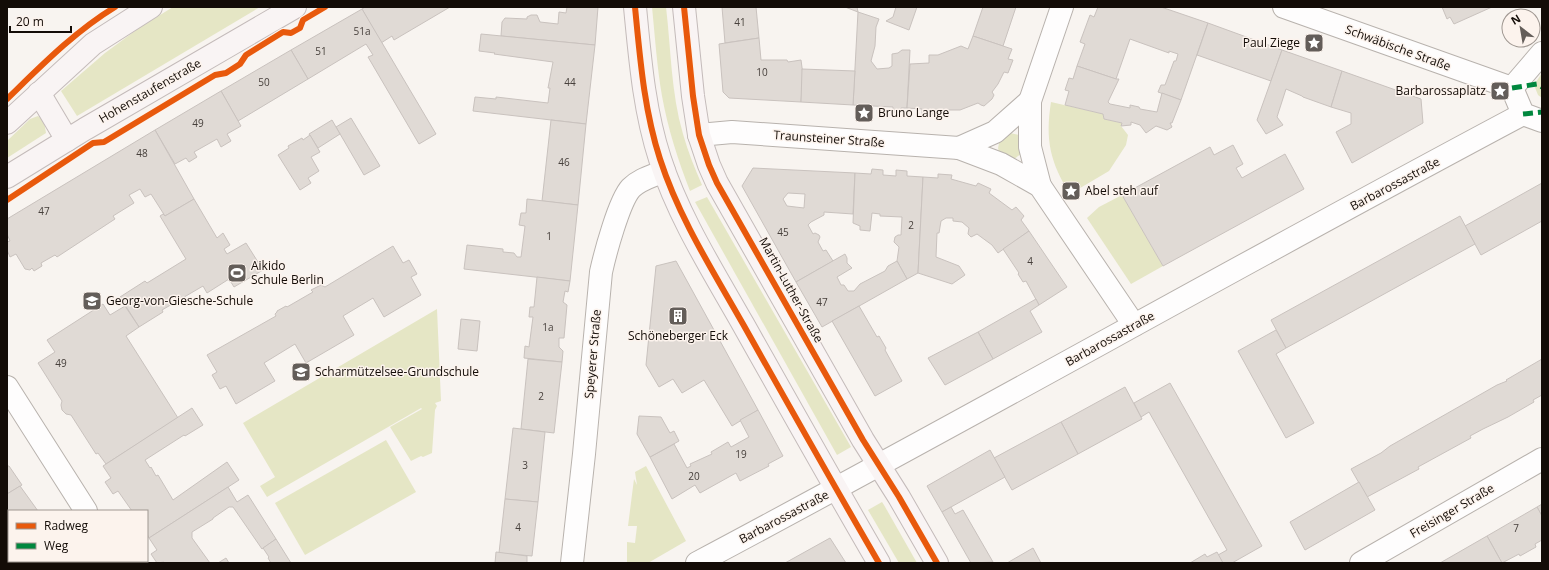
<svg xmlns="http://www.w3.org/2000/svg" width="1549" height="570" font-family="'Open Sans',sans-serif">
<rect width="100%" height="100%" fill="#f8f4f0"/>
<g fill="#e5e6c5">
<polygon points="173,7 260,7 77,116 61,91 105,53 139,28"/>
<path d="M652 7H666C671 49 671 93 683 134 688 152 695 169 702 185L690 191C678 160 668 129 662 96 657 67 655 37 652 7Z"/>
<polygon points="1542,73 1542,98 1538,95 1534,85"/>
<path d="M1051 102 1103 114 1104 119 1122 123 1121 126 1128 135 1126 145 1109 171 1070 194C1050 162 1045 140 1051 102Z"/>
<polygon points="38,116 44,121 46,133 7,158 7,141 30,119"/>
<polygon points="1010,133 1019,135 1022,138 1021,154 1014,159 999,152 998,148 1000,139"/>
<polygon points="1122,195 1163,266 1131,284 1087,218 1099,207"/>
<polygon points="707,197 851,447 837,455 695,202"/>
<polygon points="437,309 441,401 435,403 437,406 435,410 432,453 423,457 421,456 411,461 390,427 422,409 421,408 267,497 260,486 275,477 243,423"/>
<polygon points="386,440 416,492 305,555 275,503"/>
<polygon points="646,466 686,541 648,563 628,563 627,562 627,542 635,543 637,526 628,526 634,479 637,485 635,472"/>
<polygon points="882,502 884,505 917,563 899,563 868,510"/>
</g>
<g fill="#e0dad5" stroke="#c9c2be" fill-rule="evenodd">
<polygon points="365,7 450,7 394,40 392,36 381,43 362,9"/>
<polygon points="567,7 598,7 595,45 501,36 502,22 505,18 527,19 527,17 531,15 537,15 540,22 558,24 559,12 566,13"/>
<polygon points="722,7 756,7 759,38 725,43"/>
<polygon points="845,7 857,7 858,12"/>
<polygon points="896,7 917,7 909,30 886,21 893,17"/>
<polygon points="983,7 1016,7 1003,46 973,36"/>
<polygon points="1098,7 1161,7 1208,23 1181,100 1158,92 1161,85 1165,85 1174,61 1176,61 1178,54 1169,51 1169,53 1130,39 1116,79 1077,66 1085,44 1080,42 1090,15 1094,17"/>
<polygon points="1442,7 1492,7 1454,24 1450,17 1447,19"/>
<polygon points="362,9 436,134 419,144 368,57 373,55 366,44 308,79 291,50"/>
<polygon points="858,12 879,19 876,27 875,46 871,61 877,69 889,68 892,66 892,54 898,53 902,50 910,50 907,108 901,108 901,112 893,112 893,107 853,105"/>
<polygon points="1208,23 1282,50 1271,81 1197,55"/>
<polygon points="481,34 595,45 586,124 473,111 475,97 496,99 496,97 548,103 550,88 548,88 553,62 494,54 495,53 479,51"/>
<polygon points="973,36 1012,49 1008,59 1013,60 1008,73 1004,72 998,84 992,92 994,95 992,99 984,106 981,105 978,103 960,110 937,110 937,114 922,114 922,109 907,108 910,64 929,63 929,55 938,55 961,46 968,49"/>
<polygon points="759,38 761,60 787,60 788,62 801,60 803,75 801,102 729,98 723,92 719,44"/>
<polygon points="291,50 308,79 238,121 221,91"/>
<polygon points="1282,50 1342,71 1331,107 1303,97 1302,96 1286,89 1277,117 1283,125 1266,134 1257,120"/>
<polygon points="1077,66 1116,79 1119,79 1108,102 1110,104 1130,108 1130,105 1139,107 1140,109 1157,112 1162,93 1181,100 1172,123 1170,123 1172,127 1167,130 1156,126 1146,133 1140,125 1131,122 1131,125 1121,126 1122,123 1104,119 1103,114 1065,105 1069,91 1065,90 1069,78 1073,79"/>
<polygon points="802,69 855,71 853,105 801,102"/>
<polygon points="1342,71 1421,99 1423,123 1352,163 1336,132 1351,124 1351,113 1331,107"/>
<polygon points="221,91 241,126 227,134 231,141 221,147 217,139 194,152 197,157 189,162 186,158 175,164 155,130"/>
<polygon points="351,118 380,166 364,175 336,127"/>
<polygon points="332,120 340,134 318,148 309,134"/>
<polygon points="551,120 586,124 578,205 542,201"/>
<polygon points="155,130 194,199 165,216 151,194 145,197 140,189 129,195 134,203 113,216 115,219 57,257 55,255 41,263 42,266 34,271 32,268 30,270 25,269 16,254 10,257 7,250 7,242 10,241 7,234 7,219"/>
<polygon points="310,135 320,152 311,157 319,171 308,178 311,183 300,190 278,155 289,148 288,146 302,138 303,140"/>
<polygon points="1233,145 1243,164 1236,168 1242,178 1285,154 1304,189 1163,266 1122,195 1210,147 1214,155"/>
<path d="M753 168 855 173 853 214 824 212V215L811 222 808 225 813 234 815 233 819 235 820 237 818 242 823 251 826 250 833 261 796 282 742 186ZM788 193 805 194 804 208 787 206 783 199Z"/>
<polygon points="872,169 883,170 883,175 896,176 896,170 907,171 907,176 923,177 918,273 907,279 897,261 899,247 894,242 895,237 898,235 901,235 902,217 880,216 880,214 872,213 870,231 860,230 860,226 853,223 855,173 871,174"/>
<polygon points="938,174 952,175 951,179 976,186 978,183 991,189 989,193 1012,210 1016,207 1024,216 1021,220 1029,231 998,253 992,245 977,234 971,237 968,234 969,228 962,222 953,221 953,218 946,218 941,221 939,233 937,233 936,257 959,266 965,275 952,284 918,273 923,177 938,178"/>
<polygon points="1542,183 1542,221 1481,255 1465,226"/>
<polygon points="194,199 217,238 223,233 230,245 224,249 227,254 246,243 263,270 234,287 229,279 207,293 203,286 162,310 163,312 139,327 120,297 145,281 147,283 186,259 160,216 163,214 165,216"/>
<polygon points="527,199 578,205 570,281 464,269 467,245 503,249 503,252 514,253 517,257 521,257 525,226 519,225 521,213 526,213"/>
<polygon points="1460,216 1475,244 1286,348 1271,320"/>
<polygon points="1029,231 1067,287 1039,305 1026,281 1023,282 1018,274 1019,273 1003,249"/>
<polygon points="393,246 403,263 409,260 417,274 411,277 421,295 384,317 373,298 343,316 354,335 306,363 295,344 264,363 275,381 236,404 226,386 220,389 212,375 217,372 207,355 276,316 275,314 277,312 277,311 286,306 287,307 313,292 311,290 321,285 325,287"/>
<polygon points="845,254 847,258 847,263 852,268 837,277 841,285 844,285 848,291 854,291 860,284 885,271 888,266 897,261 907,279 822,327 796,282"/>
<polygon points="676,261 758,410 732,426 704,380 682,393 673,379 659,387 646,365 656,266"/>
<polygon points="537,277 570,281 568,292 565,291 563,302 567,305 564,338 559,338 559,347 563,351 562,362 524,358 525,346 529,347 533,317 529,317 530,307 534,307"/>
<polygon points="1036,299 1039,305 1030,311 1042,332 993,359 978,332"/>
<polygon points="103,304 110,315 125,306 139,327 126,336 178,418 106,464 98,453 96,454 71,415 66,414 62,410 61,405 62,401 38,363 55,352 47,340"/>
<polygon points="859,306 877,337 879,336 886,348 885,350 902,381 875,396 832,321"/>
<polygon points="461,319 480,321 477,351 458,349"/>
<polygon points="1276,330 1286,348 1276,354 1314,423 1286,438 1238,351"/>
<polygon points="978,332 993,359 945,385 928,358"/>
<polygon points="528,359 562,362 554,433 521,429"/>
<polygon points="1542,359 1542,395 1533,400 1534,402 1508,417 1483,429 1470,436 1471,438 1418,467 1419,469 1367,497 1351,469 1381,453 1390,446 1497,385 1507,381 1506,380"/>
<polygon points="1170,383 1262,546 1232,563 1223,563 1218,555 1227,550 1149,412 1141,417 1134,403"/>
<polygon points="1125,387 1142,419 1078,454 1061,422"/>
<polygon points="192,408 203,425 185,436 184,435 145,460 150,468 151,467 156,476 158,475 173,500 227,462 239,480 149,538 147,534 147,511 132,511 118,491 113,494 105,482 111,478 103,466"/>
<polygon points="758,410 783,456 768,464 769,466 740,481 736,473 700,493 695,485 672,499 650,457 674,444 687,468 691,466 690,464 712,454 711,452 728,442 731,447 749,437 740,420"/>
<polygon points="639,416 661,417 670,433 674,431 679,441 650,457 637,434"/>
<polygon points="1061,422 1078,454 1012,490 994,458"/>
<polygon points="513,428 545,432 538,502 505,499"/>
<polygon points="990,450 1005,477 942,512 927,486"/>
<polygon points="7,466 9,466 22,485 7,494"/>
<polygon points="1359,482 1375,510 1305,550 1290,522"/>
<polygon points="20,486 38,511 9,511 9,528 7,525 7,494"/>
<polygon points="228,487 237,502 248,495 276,539 262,549 233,507 229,507 213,518 213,519 192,532 192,538 210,563 165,563 164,562 157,563 151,554 157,550 149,538"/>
<polygon points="505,499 538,502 532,556 499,553"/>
<polygon points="1542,504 1542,516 1537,507"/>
<polygon points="951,507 955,514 963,510 993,562 971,563 942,512"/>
<polygon points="1537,507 1542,516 1542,540 1535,544 1536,547 1520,556 1519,554 1502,563 1487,536"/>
<polygon points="1487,536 1502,563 1440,563"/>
<polygon points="830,538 846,563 785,563"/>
<polygon points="276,539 291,563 271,563 268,558 269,557 263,548"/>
<polygon points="1033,548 1041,563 1007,563"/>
<polygon points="496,552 527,556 527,563 495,563"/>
<polygon points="1217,552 1223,563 1190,563 1205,554 1207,557"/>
<polygon points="226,558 229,563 218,563"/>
<polygon points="32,561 76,561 77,563 29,563"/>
</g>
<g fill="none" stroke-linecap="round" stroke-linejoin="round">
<g stroke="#b8b2ad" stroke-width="24">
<g id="minor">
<polyline points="1284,7 1512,88"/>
<polyline points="1542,53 1512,88 1523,114 1542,121"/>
<polyline points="699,135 732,132 959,148 1001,164 1040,186 1134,325"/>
<polyline points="959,148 995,132 1030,101"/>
<polyline points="1040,186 1030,147 1030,101 1062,7"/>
<polyline points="7,387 86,511"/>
<polyline points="117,561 118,563"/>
<path d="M572 563 584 454 601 272C605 254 619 201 631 188 640 179 653 176 664 171"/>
<path d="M697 563C974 416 1246 261 1523 114"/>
<polyline points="1361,563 1542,459"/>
</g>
</g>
<g stroke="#c4bbba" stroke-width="24">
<g id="major">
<path d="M635 7C640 58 644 110 660 159 679 218 713 271 743 324 788 404 833 484 879 563"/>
<polyline points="684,7 693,96 699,135 709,165 717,183 863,440 899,497 937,563"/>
<polyline points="39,93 67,140"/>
<polyline points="7,123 93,44 151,7"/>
<polyline points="7,177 85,129 295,7"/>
</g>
</g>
<use href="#minor" stroke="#fefdfd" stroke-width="22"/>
<use href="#major" stroke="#f9f4f4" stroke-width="22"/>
<g stroke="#00873e" stroke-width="5" stroke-dasharray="10 5" stroke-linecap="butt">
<polyline points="1512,88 1537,84 1542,87"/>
<polyline points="1523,114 1542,112"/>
</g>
<g stroke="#fcf3ed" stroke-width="8">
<g id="cycleway">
<path d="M635 7C640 58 644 110 660 159 679 218 713 271 743 324 788 404 833 484 879 563"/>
<polyline points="684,7 693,96 699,135 709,165 717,183 863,440 899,497 937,563"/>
<path d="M7 99C41 66 74 32 115 7"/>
<polyline points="7,200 93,143 104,142 215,75 226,73 240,64 246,55 283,32 291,33 300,28 303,20 325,7"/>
</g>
</g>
<use href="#cycleway" stroke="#e8590c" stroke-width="6"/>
</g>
<defs>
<g id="sight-square" transform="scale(1)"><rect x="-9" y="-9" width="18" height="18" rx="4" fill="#635d59" stroke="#fcf3ed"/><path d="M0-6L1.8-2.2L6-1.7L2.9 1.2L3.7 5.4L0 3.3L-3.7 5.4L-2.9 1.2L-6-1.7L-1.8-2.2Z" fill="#fff"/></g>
<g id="stadium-square" transform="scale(1)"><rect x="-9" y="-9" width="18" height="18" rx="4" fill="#635d59" stroke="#fcf3ed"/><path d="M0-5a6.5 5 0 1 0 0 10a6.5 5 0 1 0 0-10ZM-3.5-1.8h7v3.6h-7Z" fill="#fff"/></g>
<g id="school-square" transform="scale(1)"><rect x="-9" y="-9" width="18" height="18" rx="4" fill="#635d59" stroke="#fcf3ed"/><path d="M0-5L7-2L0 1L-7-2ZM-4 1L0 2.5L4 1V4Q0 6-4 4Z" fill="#fff"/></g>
<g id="building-square" transform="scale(1)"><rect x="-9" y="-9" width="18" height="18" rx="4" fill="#635d59" stroke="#fcf3ed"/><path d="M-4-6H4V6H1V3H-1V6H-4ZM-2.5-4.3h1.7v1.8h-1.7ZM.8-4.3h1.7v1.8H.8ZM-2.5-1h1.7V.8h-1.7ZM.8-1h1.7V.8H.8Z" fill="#fff"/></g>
</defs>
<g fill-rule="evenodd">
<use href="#sight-square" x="1314" y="43"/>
<use href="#sight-square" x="1500" y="91"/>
<use href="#sight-square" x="864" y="113"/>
<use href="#sight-square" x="1071" y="191"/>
<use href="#stadium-square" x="237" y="273"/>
<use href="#school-square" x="92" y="301"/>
<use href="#building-square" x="678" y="316"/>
<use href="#school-square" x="301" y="372"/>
</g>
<g text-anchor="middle" stroke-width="3" stroke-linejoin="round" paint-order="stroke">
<g font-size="10" fill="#47403c">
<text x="740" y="26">41</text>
<text x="362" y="35">51a</text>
<text x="321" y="55">51</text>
<text x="762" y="76">10</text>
<text x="264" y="86">50</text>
<text x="570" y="86">44</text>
<text x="198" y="127">49</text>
<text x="142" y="157">48</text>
<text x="564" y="166">46</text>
<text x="44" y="215">47</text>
<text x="911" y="229">2</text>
<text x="783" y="236">45</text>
<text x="549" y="240">1</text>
<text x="1030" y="265">4</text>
<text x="822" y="306">47</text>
<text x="548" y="331">1a</text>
<text x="61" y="367">49</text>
<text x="541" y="400">2</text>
<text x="741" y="458">19</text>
<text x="525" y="469">3</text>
<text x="694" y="480">20</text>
<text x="518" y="531">4</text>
<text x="1516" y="532">7</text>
</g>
<g font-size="12" fill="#130c07" stroke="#fcf3ed" text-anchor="start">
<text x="1300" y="47" text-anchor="end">Paul Ziege</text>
<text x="1486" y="95" text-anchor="end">Barbarossaplatz</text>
<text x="878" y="117">Bruno Lange</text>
<text x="1085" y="195">Abel steh auf</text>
<text x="251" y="270">Aikido<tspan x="251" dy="14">Schule Berlin</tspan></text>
<text x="106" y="305">Georg-von-Giesche-Schule</text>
<text x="678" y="340" text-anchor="middle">Schöneberger Eck</text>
<text x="315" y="376">Scharmützelsee-Grundschule</text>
</g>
<g font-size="12" fill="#130c07" stroke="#fcf3ed">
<text transform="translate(1398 48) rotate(20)" y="4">Schwäbische Straße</text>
<text transform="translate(150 91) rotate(-30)" y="4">Hohenstaufenstraße</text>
<text transform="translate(829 139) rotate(4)" y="4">Traunsteiner Straße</text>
<text transform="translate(1395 184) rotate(-28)" y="4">Barbarossastraße</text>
<text transform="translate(791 290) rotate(61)" y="4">Martin-Luther-Straße</text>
<text transform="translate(1110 339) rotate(-29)" y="4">Barbarossastraße</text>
<text transform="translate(593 354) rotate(-85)" y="4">Speyerer Straße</text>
<text transform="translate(1452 511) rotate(-30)" y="4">Freisinger Straße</text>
<text transform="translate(784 517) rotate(-28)" y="4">Barbarossastraße</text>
</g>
</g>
<rect width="1549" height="570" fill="none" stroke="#130c07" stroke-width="16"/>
<rect x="8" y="510" width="140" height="52" fill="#fcf3ed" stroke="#9f9791"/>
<rect x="16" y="523" width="20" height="6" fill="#e8590c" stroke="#9f9791"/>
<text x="44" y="530" font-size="12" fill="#130c07">Radweg</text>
<rect x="16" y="543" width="20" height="6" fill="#00873e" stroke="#9f9791"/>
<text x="44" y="550" font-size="12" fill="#130c07">Weg</text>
<g transform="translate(1521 28) rotate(329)"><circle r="19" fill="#fcf3ed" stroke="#9f9791"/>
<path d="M0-3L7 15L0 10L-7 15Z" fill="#635d59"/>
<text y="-6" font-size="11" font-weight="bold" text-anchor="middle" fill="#130c07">N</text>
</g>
<path d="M10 26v6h61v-6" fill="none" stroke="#130c07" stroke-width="2"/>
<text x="16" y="26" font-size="12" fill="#130c07" stroke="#fcf3ed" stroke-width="3" paint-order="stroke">20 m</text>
</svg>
